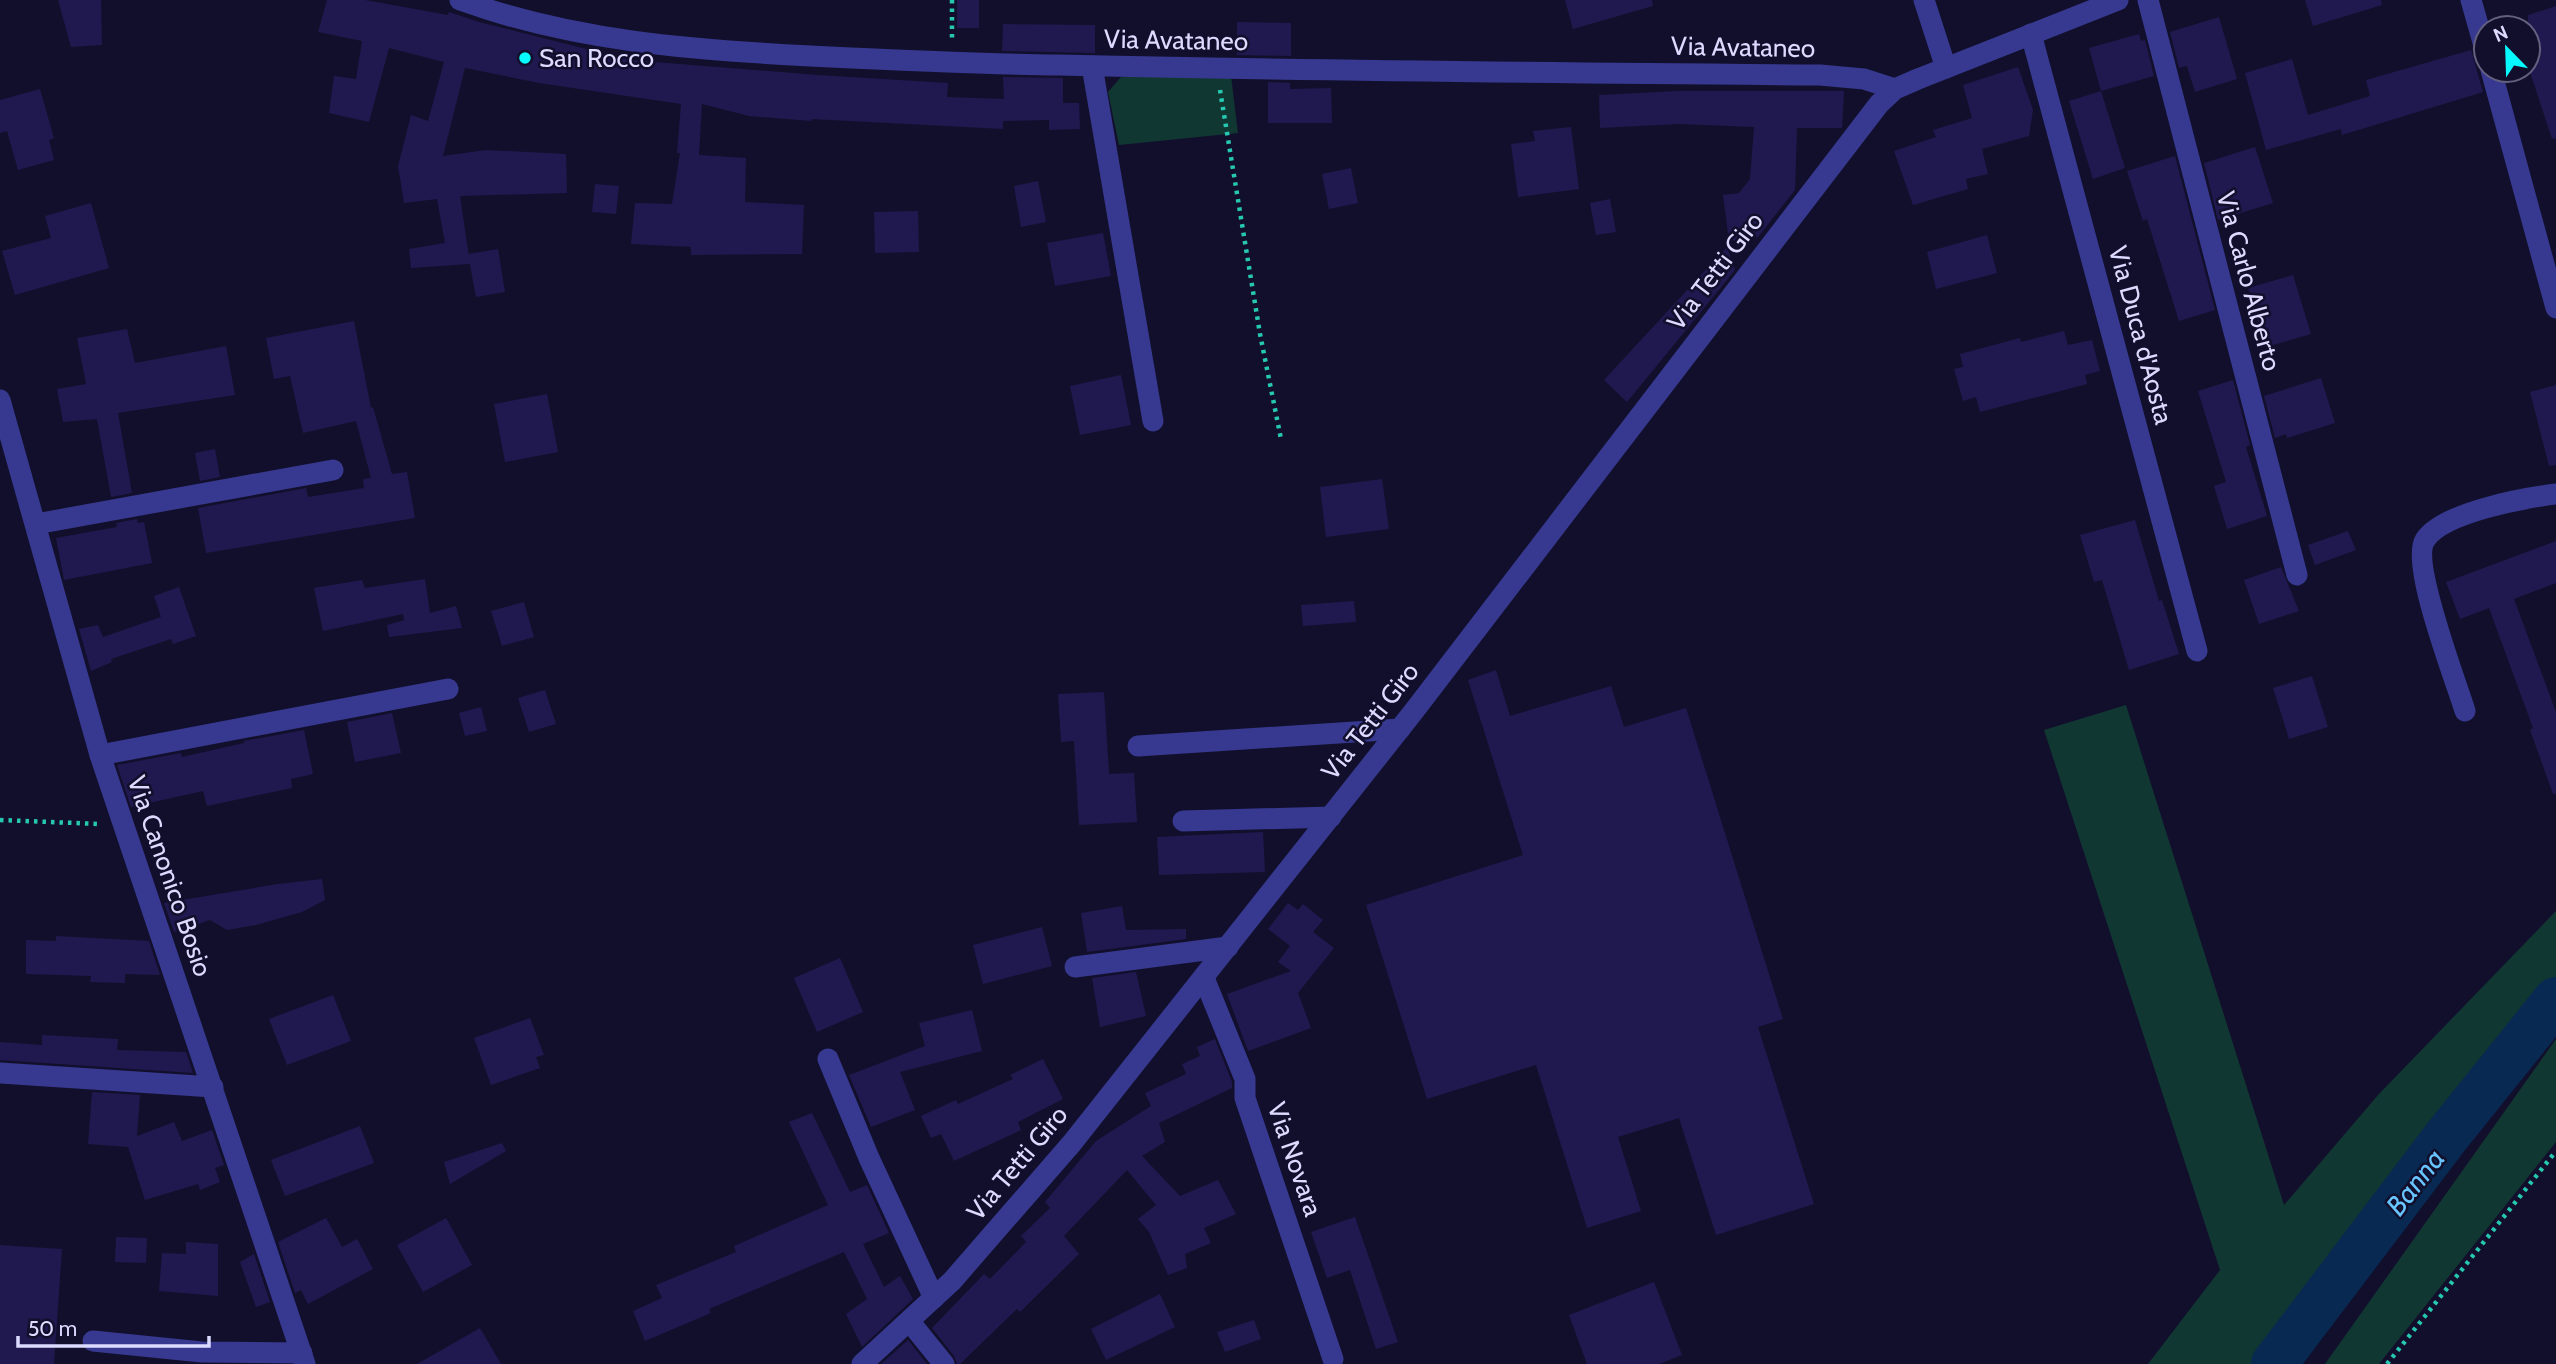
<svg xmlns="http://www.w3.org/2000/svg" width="2556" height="1364" font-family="Cabin,sans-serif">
<rect width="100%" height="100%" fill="#120f2c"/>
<g fill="#113733">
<polygon points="1231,76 1238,133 1119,145 1108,92 1121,77"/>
<polygon points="2126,705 2284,1205 2378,1095 2556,911 2556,984 2504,1039 2333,1277 2266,1364 2148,1364 2220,1270 2044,730"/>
<polygon points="2556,1039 2556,1142 2379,1364 2325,1364"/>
</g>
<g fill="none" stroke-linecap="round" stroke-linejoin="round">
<polyline stroke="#082952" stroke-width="46" points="2274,1364 2446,1137 2556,1000"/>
</g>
<g fill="#20194f">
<polygon points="58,0 101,0 102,45 71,47"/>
<polygon points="327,0 365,0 448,15 449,12 479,22 630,60 818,75 948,83 947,97 1004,99 1003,77 1063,78 1063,103 1079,103 1080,129 1049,130 1049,120 1003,121 1003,129 812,119 811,121 749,116 702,104 699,155 746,158 745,202 804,205 802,254 691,255 691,247 631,244 635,203 672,204 680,153 677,153 681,104 539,83 465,68 443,156 486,150 566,154 567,193 460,196 470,264 411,268 409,249 445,243 437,199 404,203 398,166 411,115 428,121 444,62 389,48 369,122 329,113 334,76 356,79 362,41 318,32"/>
<rect x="957" y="0" width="22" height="28"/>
<polygon points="1565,0 1652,0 1653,6 1573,29"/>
<polygon points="2305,0 2381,0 2382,5 2313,26"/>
<polygon points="2556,6 2556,138 2552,139 2528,66 2528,15"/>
<polygon points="2219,17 2237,79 2195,92 2187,66 2179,68 2170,32"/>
<polygon points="1237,22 1291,23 1291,56 1237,55"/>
<polygon points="1003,24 1095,25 1095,53 1002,51"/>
<polygon points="2139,34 2141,41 2145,40 2154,76 2101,91 2089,48"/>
<polygon points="2471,50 2483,92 2342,135 2341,129 2266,150 2245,73 2292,59 2308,115 2370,96 2366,80"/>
<polygon points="2018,67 2033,110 2029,136 1982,149 1988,174 1966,179 1968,189 1913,205 1894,151 1936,137 1933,130 1972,118 1963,85"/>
<polygon points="1268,82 1290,83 1290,89 1331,88 1332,123 1268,123"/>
<polygon points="40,89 54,138 49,140 54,160 18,170 7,131 0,133 0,100"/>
<polygon points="1678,91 1844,91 1842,128 1797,128 1795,190 1758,237 1729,241 1723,195 1739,193 1750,179 1754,127 1679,124 1600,128 1599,95"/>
<polygon points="2101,91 2125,168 2093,179 2069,101"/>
<polygon points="1571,127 1579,189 1518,197 1511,144 1535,141 1533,131"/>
<polygon points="2255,147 2273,203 2218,220 2204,163"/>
<polygon points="2175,156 2215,310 2179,321 2147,219 2143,221 2127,171"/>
<polygon points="1351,168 1358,203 1329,209 1322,174"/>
<polygon points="1038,181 1046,222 1021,227 1014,186"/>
<polygon points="595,184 619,186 616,214 592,212"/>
<polygon points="1610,199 1616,232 1596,235 1590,203"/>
<polygon points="91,203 109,268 15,295 2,251 51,238 45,216"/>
<polygon points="918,211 919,252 875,253 874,212"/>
<polygon points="1103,233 1111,276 1055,286 1047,243"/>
<polygon points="1987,235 1997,273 1936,289 1927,252"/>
<polygon points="1727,247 1735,270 1627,402 1604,380"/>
<polygon points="498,249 505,292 476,297 468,254"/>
<polygon points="2293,275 2311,334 2266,347 2248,288"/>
<polygon points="354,321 371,408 373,407 392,474 407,472 415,518 206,553 198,508 306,488 308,497 364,488 363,479 371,478 356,421 303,433 290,376 274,379 266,338"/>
<polygon points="127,329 135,363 226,346 235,395 118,413 132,493 111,497 97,419 63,422 57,389 86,384 77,338"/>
<polygon points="2064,331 2068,345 2092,340 2100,371 2085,375 2087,384 1980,412 1976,397 1963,401 1954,369 1963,367 1960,354 2020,338 2021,342"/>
<polygon points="1121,375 1131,425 1080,435 1070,386"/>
<polygon points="2321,378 2335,423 2287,438 2286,434 2275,438 2264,396"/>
<polygon points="2233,380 2250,445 2246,447 2267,516 2227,529 2214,486 2226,482 2198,391"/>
<polygon points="2556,385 2556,465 2549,466 2530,392"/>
<polygon points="547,394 558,452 505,462 494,404"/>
<polygon points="215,449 220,477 200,481 195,453"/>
<polygon points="1382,479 1389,529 1326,537 1320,487"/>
<polygon points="137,519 138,523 144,522 152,563 64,580 56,538 117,527 116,523"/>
<polygon points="2135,520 2159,601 2162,600 2179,654 2129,670 2102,580 2094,582 2080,535"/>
<polygon points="2348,531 2356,550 2315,565 2308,545"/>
<polygon points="2556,541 2556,583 2514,599 2556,712 2556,794 2553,794 2530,730 2533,728 2489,608 2460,619 2446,582"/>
<polygon points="2281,567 2299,611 2259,624 2244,580"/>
<polygon points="425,579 430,613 456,606 462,628 389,637 387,625 404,620 403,614 323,631 314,588 362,580 365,588"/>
<polygon points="179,587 196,636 173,644 171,639 111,659 112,662 91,671 79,629 98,625 103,637 161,617 154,596"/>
<polygon points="1354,601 1356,622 1303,626 1301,605"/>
<polygon points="524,602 534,637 502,646 491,611"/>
<polygon points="1496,670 1510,716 1611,686 1624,727 1686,708 1783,1019 1758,1027 1814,1204 1716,1235 1679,1118 1618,1137 1641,1211 1587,1228 1536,1065 1427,1099 1366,905 1523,855 1468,680"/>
<polygon points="2312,676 2328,727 2289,739 2273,688"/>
<polygon points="545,690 556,724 529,732 518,698"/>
<polygon points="1104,692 1109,774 1134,773 1137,822 1079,825 1074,741 1061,742 1058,694"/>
<polygon points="481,707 487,731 465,736 459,713"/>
<polygon points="392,713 401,753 355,762 347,722"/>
<polygon points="304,730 313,774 291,779 292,788 207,806 203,791 131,807 117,765 181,753 182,757 244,743 244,741"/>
<polygon points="1263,832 1265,872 1159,875 1157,837"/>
<polygon points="322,879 325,900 302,912 256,925 227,930 210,920 174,932 164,903 278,884"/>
<polygon points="1288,903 1298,910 1303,904 1323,920 1313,932 1334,948 1298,993 1311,1028 1248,1051 1227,994 1291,971 1278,962 1290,946 1268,929"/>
<polygon points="1122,906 1126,930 1186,929 1186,939 1087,952 1081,913"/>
<polygon points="1042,927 1052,966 983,984 973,945"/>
<polygon points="56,936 149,941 160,975 125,974 125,983 90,982 91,976 26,974 26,940 56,941"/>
<polygon points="840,958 863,1012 817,1032 794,978"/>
<polygon points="1136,972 1146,1016 1100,1027 1092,978"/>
<polygon points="333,995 351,1041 287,1065 269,1019"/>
<polygon points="972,1010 982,1051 900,1072 915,1110 871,1127 849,1075 925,1046 919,1023"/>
<polygon points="530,1018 544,1055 536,1057 540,1068 491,1085 474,1038"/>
<polygon points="42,1035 118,1039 117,1050 186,1052 193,1073 0,1060 0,1042 42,1045"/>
<polygon points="1215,1039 1232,1082 1232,1088 1159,1123 1165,1142 1142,1156 1180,1196 1218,1180 1236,1214 1204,1228 1211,1243 1185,1254 1187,1268 1168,1275 1149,1232 1138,1219 1156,1205 1127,1170 1064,1236 1079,1254 1020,1312 1017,1309 960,1364 957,1364 954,1356 932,1328 984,1274 990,1279 1026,1242 1021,1236 1050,1208 1045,1202 1096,1141 1151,1106 1145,1093 1186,1074 1182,1064 1200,1056 1197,1047"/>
<polygon points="1043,1059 1063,1099 1018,1122 1021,1130 954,1161 941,1134 931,1138 921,1116 956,1100 958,1104 1013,1079 1010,1075"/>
<polygon points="92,1092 140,1095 137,1136 174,1122 182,1141 212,1130 224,1165 215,1168 220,1182 200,1190 198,1184 145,1200 128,1147 88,1144"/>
<polygon points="812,1113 850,1192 867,1185 889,1233 863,1244 884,1287 900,1276 913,1299 862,1347 846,1314 867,1299 844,1252 709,1309 711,1313 645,1341 633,1311 662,1298 656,1285 736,1252 734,1246 828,1205 789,1122"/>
<polygon points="360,1126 374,1163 285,1196 271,1160"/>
<polygon points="502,1143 506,1151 450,1184 444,1162"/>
<polygon points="1355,1217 1398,1342 1376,1349 1350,1270 1327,1278 1311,1232"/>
<polygon points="326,1218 342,1247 357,1239 373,1269 308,1304 301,1290 295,1293 278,1242"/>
<polygon points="446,1218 472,1265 423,1292 397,1245"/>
<polygon points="116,1237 147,1238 146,1263 115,1262"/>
<polygon points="186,1242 218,1244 218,1296 159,1291 162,1253 186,1254"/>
<polygon points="0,1245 62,1249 54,1364 0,1364"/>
<polygon points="254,1254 270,1302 256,1307 240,1262"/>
<polygon points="1654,1282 1682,1355 1659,1364 1587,1364 1569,1315"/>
<polygon points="1160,1294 1175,1327 1106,1360 1091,1329"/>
<polygon points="1254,1320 1261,1339 1225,1352 1217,1332"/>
<polygon points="480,1328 501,1364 417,1364"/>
<polygon points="908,1340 927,1364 881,1364"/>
</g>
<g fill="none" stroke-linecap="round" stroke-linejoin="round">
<g stroke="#26c8b1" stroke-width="4.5" stroke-dasharray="3.5 5" stroke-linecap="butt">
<polyline points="952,0 952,41"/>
<polyline points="1220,90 1260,334 1281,439"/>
<polyline points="0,820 100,824"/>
<polyline points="2387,1364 2556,1151"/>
</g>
<g stroke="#36398f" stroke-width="21">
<path d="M460 0C573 41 692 50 811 56 894 60 976 64 1058 65 1312 71 1566 73 1820 75L1864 79 1895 89"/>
<polyline points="1924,0 1946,68"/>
<polyline points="2148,0 2297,575"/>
<polyline points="2471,0 2486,53"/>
<polyline points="2031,34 2197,651"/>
<polyline points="1092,66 1153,421"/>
<polyline points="2491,70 2556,308"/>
<polyline points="0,400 100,755 305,1364"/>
<polyline points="36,524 333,470"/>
<path d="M2465 711C2456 681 2410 563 2425 540 2443 512 2525 498 2556 494"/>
<polyline points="1138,746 1400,729"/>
<polyline points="100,755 448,689"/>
<polyline points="1183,821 1331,817"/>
<polyline points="1075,967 1228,947"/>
<polyline points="1204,978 1245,1079 1245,1098 1333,1359"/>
<polyline points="828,1059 869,1158 934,1298"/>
<polyline points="0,1073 213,1087"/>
<polyline points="910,1322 944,1364"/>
<polyline points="93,1341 202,1352 302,1353"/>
<polyline points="862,1364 952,1281 1072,1143 1414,711 1879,104 1895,89 1918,79 2118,0"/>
</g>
</g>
<circle fill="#06f9ff" stroke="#120f2c" stroke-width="2.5" cx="525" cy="58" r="7"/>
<g text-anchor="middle" stroke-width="5" stroke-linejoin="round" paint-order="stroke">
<g font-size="26" fill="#dcdaff" stroke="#120f2c">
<text transform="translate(1176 40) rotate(1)" y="9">Via Avataneo</text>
<text transform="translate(1743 47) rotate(1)" y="9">Via Avataneo</text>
<text transform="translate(1715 271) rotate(-53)" y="9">Via Tetti Giro</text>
<text transform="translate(2249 281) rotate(75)" y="9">Via Carlo Alberto</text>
<text transform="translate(2141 335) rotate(75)" y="9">Via Duca d'Aosta</text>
<text transform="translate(1370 721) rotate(-52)" y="9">Via Tetti Giro</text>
<text transform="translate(170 876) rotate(71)" y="9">Via Canonico Bosio</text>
<text transform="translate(1295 1159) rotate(71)" y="9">Via Novara</text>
<text transform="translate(1017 1163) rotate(-50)" y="9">Via Tetti Giro</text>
</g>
<g font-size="26" fill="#dcdaff" stroke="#120f2c" text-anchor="start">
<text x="539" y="67">San Rocco</text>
</g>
<g font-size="28" font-style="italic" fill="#68c5ff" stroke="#120f2c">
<text transform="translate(2415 1182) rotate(-52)" y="10">Banna</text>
</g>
</g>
<g transform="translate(2507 49) rotate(337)"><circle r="33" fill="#120f2c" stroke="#636080" stroke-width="2"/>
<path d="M0-5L12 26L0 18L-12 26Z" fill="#06f9ff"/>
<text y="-10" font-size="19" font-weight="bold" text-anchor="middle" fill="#dcdaff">N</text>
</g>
<path d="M18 1336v10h191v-10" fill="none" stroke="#dcdaff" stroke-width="3.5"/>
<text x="28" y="1336" font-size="21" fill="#dcdaff" stroke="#120f2c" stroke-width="5" paint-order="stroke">50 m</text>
</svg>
